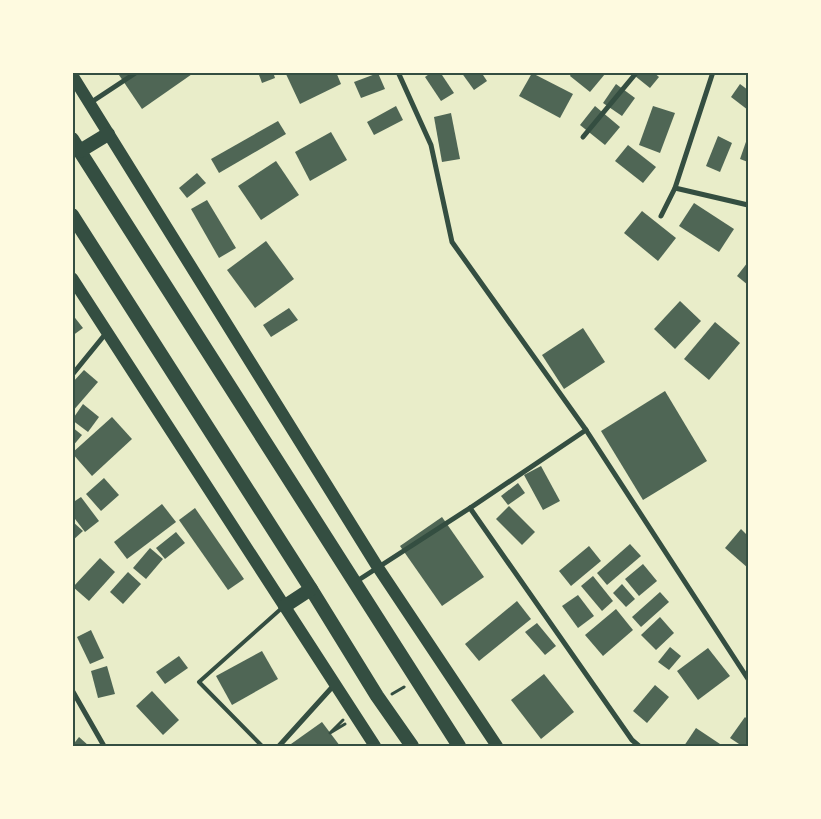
<svg xmlns="http://www.w3.org/2000/svg" width="821" height="819" font-family="'Open Sans',sans-serif">
<rect width="100%" height="100%" fill="#e9edc9"/>
<g fill="#4f6655">
<polygon points="117,72 195,72 142,109"/>
<polygon points="258,72 273,72 275,78 262,83"/>
<polygon points="285,72 336,72 341,84 300,104"/>
<polygon points="432,72 440,72 454,93 441,101 425,77"/>
<polygon points="461,72 481,72 487,81 474,90"/>
<polygon points="572,72 603,72 605,74 590,92 570,76"/>
<polygon points="630,72 653,72 659,77 650,88"/>
<polygon points="378,73 385,89 361,98 354,82"/>
<polygon points="532,73 573,94 560,118 519,96"/>
<polygon points="616,84 635,98 622,116 603,103"/>
<polygon points="740,84 748,90 748,110 731,97"/>
<polygon points="396,106 403,120 374,135 367,122"/>
<polygon points="595,106 620,127 605,145 580,125"/>
<polygon points="653,106 675,113 660,153 639,145"/>
<polygon points="451,113 460,159 442,162 434,117"/>
<polygon points="278,121 286,134 219,173 211,159"/>
<polygon points="331,132 347,160 310,181 295,152"/>
<polygon points="718,136 732,143 720,172 706,166"/>
<polygon points="748,136 748,162 740,159"/>
<polygon points="628,145 656,167 643,183 615,161"/>
<polygon points="276,161 299,195 261,220 238,186"/>
<polygon points="197,173 206,183 187,198 179,188"/>
<polygon points="207,200 236,248 219,258 191,209"/>
<polygon points="694,203 734,229 719,252 679,226"/>
<polygon points="642,211 676,238 658,261 624,233"/>
<polygon points="266,241 294,279 255,308 227,270"/>
<polygon points="748,262 748,285 737,276"/>
<polygon points="680,301 701,321 675,349 654,329"/>
<polygon points="289,308 298,320 271,337 263,325"/>
<polygon points="72,314 83,328 72,336"/>
<polygon points="715,322 740,343 709,380 684,359"/>
<polygon points="583,328 605,362 564,389 542,355"/>
<polygon points="84,370 98,382 72,412 72,383"/>
<polygon points="665,391 707,461 643,500 601,431"/>
<polygon points="83,404 99,417 88,432 72,420"/>
<polygon points="112,417 132,439 92,476 72,453"/>
<polygon points="72,427 82,435 72,447"/>
<polygon points="541,466 560,501 543,510 524,475"/>
<polygon points="104,478 119,495 101,511 86,494"/>
<polygon points="518,483 525,493 508,505 501,496"/>
<polygon points="81,497 99,521 85,532 72,515 72,503"/>
<polygon points="162,504 176,522 127,559 114,542"/>
<polygon points="509,506 535,532 522,545 496,519"/>
<polygon points="195,508 244,579 228,590 179,520"/>
<polygon points="442,517 484,577 442,606 400,546"/>
<polygon points="72,521 83,531 72,541"/>
<polygon points="741,529 748,536 748,568 725,548"/>
<polygon points="176,532 185,543 165,559 156,548"/>
<polygon points="630,544 641,556 607,585 597,573"/>
<polygon points="589,546 601,561 571,586 559,571"/>
<polygon points="150,548 163,559 146,579 133,568"/>
<polygon points="100,558 115,572 89,601 73,587"/>
<polygon points="643,564 657,581 639,596 625,579"/>
<polygon points="128,572 141,584 123,604 110,592"/>
<polygon points="593,576 613,601 602,611 581,586"/>
<polygon points="622,584 635,599 626,607 613,593"/>
<polygon points="660,592 669,602 641,627 632,617"/>
<polygon points="578,595 594,616 578,628 562,606"/>
<polygon points="517,601 531,619 479,661 465,644"/>
<polygon points="616,609 633,630 603,656 585,635"/>
<polygon points="660,617 674,633 656,650 641,635"/>
<polygon points="537,623 556,646 545,655 525,632"/>
<polygon points="91,630 104,658 90,664 77,637"/>
<polygon points="670,647 681,656 669,670 658,662"/>
<polygon points="708,648 730,676 698,700 677,671"/>
<polygon points="262,651 278,679 232,705 216,676"/>
<polygon points="179,656 188,668 165,684 156,672"/>
<polygon points="107,666 115,694 98,698 91,671"/>
<polygon points="544,674 574,712 541,739 511,700"/>
<polygon points="655,685 669,697 647,723 633,711"/>
<polygon points="152,691 179,720 163,735 136,706"/>
<polygon points="745,717 748,720 748,746 742,746 730,738"/>
<polygon points="322,722 340,746 292,746 291,744"/>
<polygon points="696,728 723,746 684,746"/>
<polygon points="79,737 89,746 72,746"/>
</g>
<g fill="none" stroke-linecap="round" stroke-linejoin="round">
<g stroke="#344e41" stroke-width="3">
<polyline points="392,694 404,687"/>
<polyline points="343,720 330,733 345,724"/>
</g>
<polyline stroke="#344e41" stroke-width="4" points="262,746 199,682 283,607"/>
<g stroke="#344e41" stroke-width="5">
<polyline points="398,72 431,145 452,242 586,430 748,679"/>
<polyline points="90,103 137,72"/>
<polyline points="583,137 637,72"/>
<polyline points="675,188 748,205"/>
<polyline points="661,216 675,188 713,72"/>
<polyline points="72,375 107,332"/>
<polyline points="470,508 632,740 639,746"/>
<polyline points="357,581 470,508 586,430"/>
<polyline points="72,690 104,746"/>
<polyline points="279,746 335,684"/>
</g>
<g stroke="#344e41" stroke-width="12">
<polyline points="72,75 377,566 497,746"/>
<polyline points="72,278 375,746"/>
</g>
<g stroke="#344e41" stroke-width="14">
<polyline points="72,139 459,746"/>
<polyline points="80,151 108,134"/>
<polyline points="72,215 311,589 377,696 412,746"/>
<polyline points="285,606 311,589"/>
</g>
</g>
<rect width="821" height="819" fill="none" stroke="#fefae0" stroke-width="148"/>
<rect x="74" y="74" width="673" height="671" fill="none" stroke="#344e41" stroke-width="2"/>
</svg>
